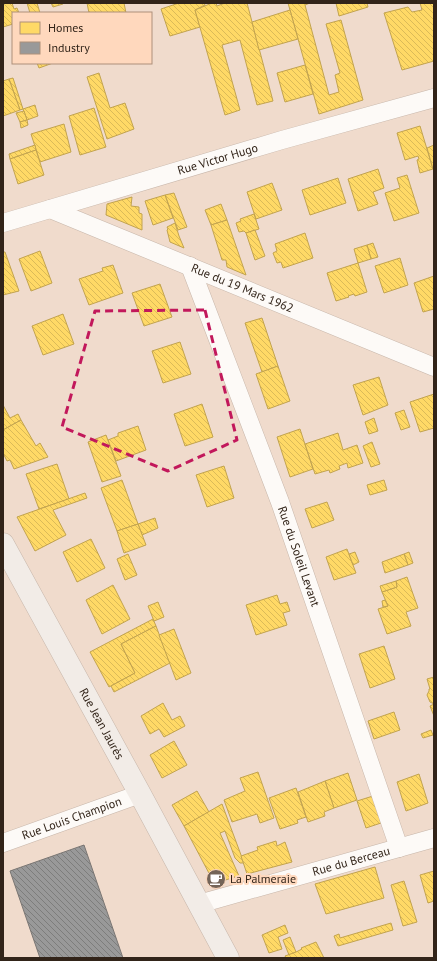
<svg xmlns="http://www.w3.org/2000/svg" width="437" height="961" font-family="'PT Sans',sans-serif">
<defs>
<pattern id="homes-back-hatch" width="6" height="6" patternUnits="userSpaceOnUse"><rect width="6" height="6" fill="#ffd966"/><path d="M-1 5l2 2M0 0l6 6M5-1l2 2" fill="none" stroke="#dbba58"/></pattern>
<pattern id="industry-back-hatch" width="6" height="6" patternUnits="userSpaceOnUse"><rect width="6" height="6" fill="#999"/><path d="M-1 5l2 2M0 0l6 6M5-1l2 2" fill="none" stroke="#7d7d7c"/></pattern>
</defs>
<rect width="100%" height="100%" fill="#f0dbcc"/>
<g fill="url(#homes-back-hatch)" stroke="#c2a34f">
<polygon points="3,3 12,3 14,9 17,8 19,13 13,13 13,24 3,27"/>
<polygon points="27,3 37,3 40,13 30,13"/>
<polygon points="51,3 62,3 63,4 53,7"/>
<polygon points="87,3 124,3 126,13 89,13"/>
<polygon points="179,3 204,3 205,5 195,10 200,27 170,36 161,9"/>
<polygon points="212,3 216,3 217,6 225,3 247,3 273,101 257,105 240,40 222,45 240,110 225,115 195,10"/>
<polygon points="288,3 310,3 305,5 329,95 339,92 335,75 340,73 326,24 341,20 363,100 319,114"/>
<polygon points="336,3 367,3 368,7 339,16"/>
<polygon points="420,3 434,3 434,61 402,70 384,13 408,7 412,12 422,10"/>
<polygon points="290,10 298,39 259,50 252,22"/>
<polygon points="37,63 53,63 39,68"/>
<polygon points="305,65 313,94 285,102 277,73"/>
<polygon points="99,73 110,108 125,103 134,129 107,139 87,77"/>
<polygon points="13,78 23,109 20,110 9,79"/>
<polygon points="9,79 20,110 3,116 3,81"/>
<polygon points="35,105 38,116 27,120 23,109"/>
<polygon points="94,108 106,147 80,155 69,116"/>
<polygon points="24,111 27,120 20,122 16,113"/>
<polygon points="27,120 28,125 21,128 20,122"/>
<polygon points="64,124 71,152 40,162 31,134"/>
<polygon points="420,126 433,169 420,173 417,160 419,159 418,156 405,160 397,133"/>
<polygon points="35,145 36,150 10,159 9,154"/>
<polygon points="434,145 434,168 433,169 427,148"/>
<polygon points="36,150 44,175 18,184 10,159"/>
<polygon points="378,169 384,188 373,192 378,204 358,211 348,179"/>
<polygon points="407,175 419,213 394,221 385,193 400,188 397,178"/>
<polygon points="338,178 346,203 310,215 302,190"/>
<polygon points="272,183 282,210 256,219 247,192"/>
<polygon points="174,193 187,227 178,230 165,195"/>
<polygon points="165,195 173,218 153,225 145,201"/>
<polygon points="132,197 131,206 139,207 139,213 142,214 142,230 106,215 107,204"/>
<polygon points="221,204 227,220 211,225 205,210"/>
<polygon points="254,214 259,229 246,233 244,231 239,232 236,223 241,221 240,219"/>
<polygon points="227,220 246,275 227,267 226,260 222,260 211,225"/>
<polygon points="175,223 179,236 184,248 170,242 167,230 168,229 167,227"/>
<polygon points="255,230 265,256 255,260 246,233"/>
<polygon points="305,233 313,258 283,268 281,262 277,263 273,253 277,251 275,244"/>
<polygon points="373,243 378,257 371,259 367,245"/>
<polygon points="367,245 371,259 358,263 354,249"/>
<polygon points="40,251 52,283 31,291 19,259"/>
<polygon points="3,252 5,252 19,291 3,295"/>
<polygon points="400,258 408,285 384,293 375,266"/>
<polygon points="358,263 367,292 355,296 354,294 348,296 349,297 336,301 327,273"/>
<polygon points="113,265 123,293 89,305 79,279 103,271 102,268"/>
<polygon points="434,276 434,309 423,312 414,283"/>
<polygon points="160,284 172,317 144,326 132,293"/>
<polygon points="63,314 74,344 43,355 32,326"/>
<polygon points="262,318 278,366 262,372 245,323"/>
<polygon points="180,342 191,374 163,383 152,351"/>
<polygon points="278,366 290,401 268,409 256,374"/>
<polygon points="379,377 388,405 363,415 353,385"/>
<polygon points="434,394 434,428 420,432 410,402"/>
<polygon points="202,404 213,437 185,446 174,414"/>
<polygon points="3,405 10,418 18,414 21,420 3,430"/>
<polygon points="404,410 410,427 401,430 395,413"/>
<polygon points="374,418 378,431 369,434 365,422"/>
<polygon points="21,420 36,446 40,443 48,457 14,469 10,460 7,461 3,453 3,430"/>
<polygon points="138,426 146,450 116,461 108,440 118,436 118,433"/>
<polygon points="300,429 313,469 290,477 277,437"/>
<polygon points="338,433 343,450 357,445 363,463 348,468 347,463 339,466 340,469 330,473 329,470 315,474 305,444"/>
<polygon points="106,435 121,476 102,482 88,442"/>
<polygon points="372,442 380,464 371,467 363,446"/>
<polygon points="57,464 69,499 39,509 26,474"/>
<polygon points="224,466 234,498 207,507 196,475"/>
<polygon points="122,480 138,524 117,531 101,488"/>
<polygon points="384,480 387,490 370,495 367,485"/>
<polygon points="85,493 87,498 53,510 66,535 35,551 17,517"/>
<polygon points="327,502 334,520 312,528 305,509"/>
<polygon points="155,518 158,528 142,535 138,524"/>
<polygon points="138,524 146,545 124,553 117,531"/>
<polygon points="91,539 105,568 77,582 63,552"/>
<polygon points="347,549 356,573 334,580 326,557"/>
<polygon points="355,552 359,562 353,565 349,554"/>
<polygon points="409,552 413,563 408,565 404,554"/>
<polygon points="128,554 137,575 125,580 117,559"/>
<polygon points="404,554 408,565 385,573 382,562"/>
<polygon points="407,577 418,608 406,612 411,626 387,634 378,609 388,606 382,592 397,587 396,581"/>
<polygon points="396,581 397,587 382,592 380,586"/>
<polygon points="113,585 130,619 102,634 86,600"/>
<polygon points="277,595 280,604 287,602 290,611 283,613 287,625 256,635 246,605"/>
<polygon points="385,600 388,606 383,607 382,601"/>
<polygon points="158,602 164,617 154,621 148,606"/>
<polygon points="153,619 156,626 121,644 135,673 109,687 90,652"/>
<polygon points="156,626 170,663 114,692 111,686 135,673 121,644"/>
<polygon points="174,629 191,673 176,680 159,635"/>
<polygon points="384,646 395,679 370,688 359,654"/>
<polygon points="434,677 434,716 430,706 434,704 430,702 427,695 429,691 429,689 430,689 427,679"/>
<polygon points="163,703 172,720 180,716 185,726 164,737 159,729 150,734 141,716"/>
<polygon points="394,712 400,730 374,739 368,721"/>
<polygon points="431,730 433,735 423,738 421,734"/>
<polygon points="174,741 187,765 162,778 150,755"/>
<polygon points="258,772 274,818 260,823 257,814 232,822 224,800 245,791 240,778"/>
<polygon points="348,773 357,800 334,808 325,781"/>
<polygon points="419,774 428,803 406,811 397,782"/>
<polygon points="325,781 334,808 324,812 325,816 308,822 298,792"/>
<polygon points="296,788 306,817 297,820 298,823 280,829 269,798"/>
<polygon points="197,791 209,812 184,826 172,805"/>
<polygon points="373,796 381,823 366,828 357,801"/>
<polygon points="222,804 244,863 240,863 235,858 225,831 220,833 239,876 222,881 211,877 184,826"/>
<polygon points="276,841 277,846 285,842 292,862 247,874 241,856 258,850 257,847"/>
<polygon points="375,867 384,898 326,914 315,884"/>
<polygon points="434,871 434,901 428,903 420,875"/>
<polygon points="404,881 417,922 403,926 391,885"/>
<polygon points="391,923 393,930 338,946 334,936 339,934 340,938"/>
<polygon points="285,925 288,933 278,937 282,949 269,953 262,935"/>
<polygon points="290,937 296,952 289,955 283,940"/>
<polygon points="316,942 324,958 286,958 285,956 296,952 302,949 301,948"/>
</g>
<polygon fill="url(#industry-back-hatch)" stroke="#7a7673" points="84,845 123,958 40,958 10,871"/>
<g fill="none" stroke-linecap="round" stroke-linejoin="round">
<g stroke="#c7b6aa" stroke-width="19">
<g id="street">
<path id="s1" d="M50 209 434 367"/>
<path id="s2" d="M3 223 282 140 434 98"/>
<path id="s3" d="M190 266 280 502 399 848"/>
<path id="s4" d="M3 843 140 794"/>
<path id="s5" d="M199 904 434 838"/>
</g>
</g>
<g stroke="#c7b6aa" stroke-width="23">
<g id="secondary">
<path id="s6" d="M3 544 140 794 199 904 228 958"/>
</g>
</g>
<use href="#street" stroke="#fdfaf7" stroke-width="18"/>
<use href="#secondary" stroke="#f2ece7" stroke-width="22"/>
</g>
<path fill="none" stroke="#c2185b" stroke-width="3" stroke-dasharray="8 5" stroke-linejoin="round" d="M205 310 237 440 168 471 62 427 95 311Z"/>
<defs>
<g id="cafe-disc" transform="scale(1)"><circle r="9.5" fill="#746458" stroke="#ffd8bd"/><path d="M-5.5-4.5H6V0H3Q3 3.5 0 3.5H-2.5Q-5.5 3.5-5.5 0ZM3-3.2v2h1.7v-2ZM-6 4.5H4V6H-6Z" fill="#fff"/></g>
</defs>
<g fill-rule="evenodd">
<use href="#cafe-disc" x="216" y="879"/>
</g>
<g text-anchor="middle" stroke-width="4" stroke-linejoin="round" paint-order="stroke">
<g font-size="12" fill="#322419" stroke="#ffd8bd">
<text dy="4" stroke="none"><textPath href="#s2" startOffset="224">Rue Victor Hugo</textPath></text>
<text dy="4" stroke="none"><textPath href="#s1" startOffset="208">Rue du 19 Mars 1962</textPath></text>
<text dy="4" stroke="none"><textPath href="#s3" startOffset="310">Rue du Soleil Levant</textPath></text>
<text dy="4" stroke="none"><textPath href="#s6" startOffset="205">Rue Jean Jaurès</textPath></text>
<text dy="4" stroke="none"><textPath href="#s4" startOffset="73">Rue Louis Champion</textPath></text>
<text dy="4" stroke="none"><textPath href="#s5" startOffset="158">Rue du Berceau</textPath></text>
</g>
<g font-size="12" fill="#322419" stroke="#ffd8bd" text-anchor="start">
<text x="230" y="883">La Palmeraie</text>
</g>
</g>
<rect width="437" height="961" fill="none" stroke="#322419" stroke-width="8"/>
<rect x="12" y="12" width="140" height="52" fill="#ffd8bd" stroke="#ad907b"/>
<rect x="20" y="22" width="20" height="12" fill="#ffd966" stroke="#ad907b"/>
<text x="48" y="32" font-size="12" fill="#322419">Homes</text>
<rect x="20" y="42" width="20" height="12" fill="#999999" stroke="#ad907b"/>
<text x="48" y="52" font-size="12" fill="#322419">Industry</text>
</svg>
